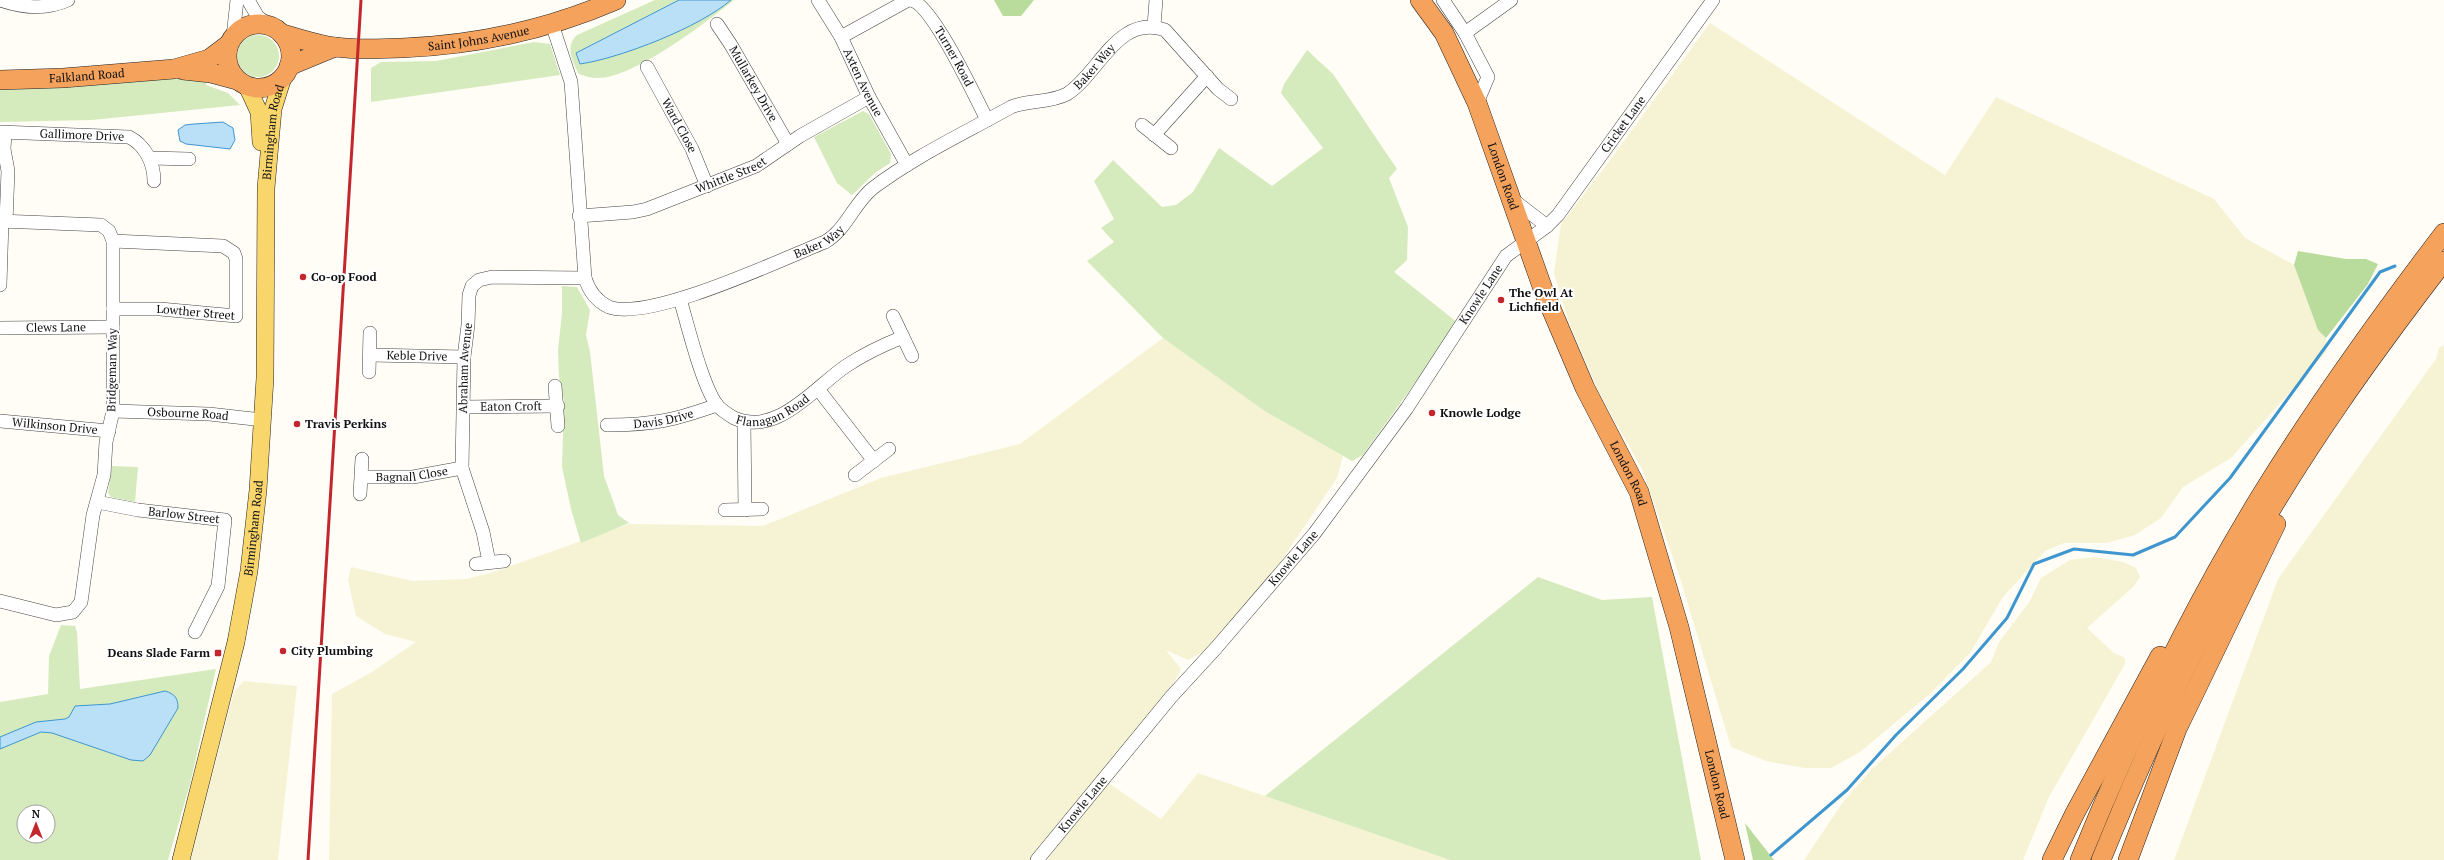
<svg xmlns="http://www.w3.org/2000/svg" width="2444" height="860" font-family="'PT Serif',serif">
<rect width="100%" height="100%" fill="#fffdf5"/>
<g fill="#f6f3d4">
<polygon points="1710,23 1945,175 1996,97 2214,199 2245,238 2294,265 2318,330 2326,338 2327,351 2231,458 2183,487 2161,518 2135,535 2107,543 2064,543 2045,551 2003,597 1970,653 1932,692 1860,752 1831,768 1804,768 1766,761 1731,747 1680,578 1642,469 1598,391 1568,320 1554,273 1561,224 1611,159"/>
<polygon points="1163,338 1263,410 1343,456 1337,478 1279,564 1206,650 1188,660 1166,650 1181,669 1173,684 1032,860 329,860 332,694 372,672 416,642 385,634 356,616 348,580 351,567 413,581 466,579 491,573 629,524 763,526 881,478 1020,444"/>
<polygon points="2444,345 2444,860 2174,860 2278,579 2436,359 2439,348"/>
<polygon points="2094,557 2123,562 2136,568 2140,577 2133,587 2087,628 2114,653 2125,658 2125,664 2049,797 2023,860 1804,860 1843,802 1872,769 1991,662 1999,642 2030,601 2041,578 2070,560"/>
<polygon points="244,681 297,686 278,860 190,860 234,692"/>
<polygon points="1198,773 1450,860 1047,860 1107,782 1161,819"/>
</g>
<g fill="#d5ebbd" fill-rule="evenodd">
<path d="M655 0H734C705 23 633 79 597 78 591 78 584 76 579 74 572 61 565 46 577 35Z"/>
<circle cx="258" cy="56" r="21"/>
<polygon points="534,42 550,44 560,75 371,102 371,68 381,62 436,61"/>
<polygon points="1307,50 1333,74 1397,169 1389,178 1408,227 1407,260 1394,272 1458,323 1363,455 1352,461 1263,410 1163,338 1087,261 1114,242 1101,228 1114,219 1094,181 1113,160 1162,207 1176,205 1193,192 1219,148 1272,186 1323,148 1281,93 1284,84"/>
<polygon points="169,78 207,80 206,85 228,93 240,105 92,120 0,122 0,86"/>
<polygon points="863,111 869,114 891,154 890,163 876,172 852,195 837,183 814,137"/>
<polygon points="562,286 577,287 590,310 586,335 590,352 604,476 618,515 629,523 581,543 571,509 562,467 564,401 559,377 558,350 562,313"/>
<polygon points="112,466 138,467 135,502 111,497 108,493"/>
<polygon points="1538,577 1602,600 1652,597 1701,860 1450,860 1265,796"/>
<path d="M61 625 75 626 77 632 80 689 216 669 190 784 168 860H0V702L48 694 49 656ZM24 812H48V836H24Z"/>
</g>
<g fill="#b9dc9c">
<polygon points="994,0 1034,0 1021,16 1003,16"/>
<polygon points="2298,251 2346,259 2366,259 2378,264 2368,284 2326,338 2318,330 2294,265"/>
<polygon points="1745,823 1774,860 1753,860"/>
</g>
<g fill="#b9e0f7" stroke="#3f96cf">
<path d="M679 0H731C700 27 621 58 580 64L576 53Z"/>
<polygon points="223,122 233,128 235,140 230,149 186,144 180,141 178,130 185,125 194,124"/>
<path d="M165 691C175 694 178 698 178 708L150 755 143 761 131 760 52 733 41 732 0 749V737L36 722 65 719 69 717 75 706 110 704Z"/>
</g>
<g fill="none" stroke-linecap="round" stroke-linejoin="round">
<polyline stroke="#3f96cf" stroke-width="3" points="1771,855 1847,790 1896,735 1963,669 2007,618 2034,564 2074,549 2133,555 2175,537 2230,478 2380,272 2395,266"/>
<g stroke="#444" stroke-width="14">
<g id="minor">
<path d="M0 0C23 8 46 10 68 0"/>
<polyline points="248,0 258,17 269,25"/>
<path id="s1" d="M818 0 841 37 869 97 907 165"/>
<path id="s2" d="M911 0C932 4 976 98 987 120"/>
<polyline points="1443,0 1465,33 1488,77 1477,103"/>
<path id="s3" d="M552 24 571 82 585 278C589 291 596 301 609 307 650 322 782 259 825 242 846 230 854 203 873 188 915 156 965 133 1011 107 1028 100 1050 103 1067 94 1099 74 1118 13 1165 30L1218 89 1231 99"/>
<path id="s4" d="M717 24 731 45 788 144"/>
<polyline points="1154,26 1156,0"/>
<polyline points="1465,33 1511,0"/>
<polyline points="233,37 237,0"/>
<polyline points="841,37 908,0"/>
<path id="s5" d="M647 67 692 149 707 186"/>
<polyline points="1142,125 1171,148"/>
<path id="s6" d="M0 132 129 137C145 145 154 163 154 181"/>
<polyline points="5,133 4,149 8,171 6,222"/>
<polyline points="1154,135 1207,76"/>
<polyline points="150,158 189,159"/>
<polyline points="1512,199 1547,226"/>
<path id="s7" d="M579 216 633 212 647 209 756 166 800 136 869 97"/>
<polyline points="0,221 101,225 109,231 113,241 113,411 106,442 104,475 93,515 81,602 73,612 56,615 0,601"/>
<polyline points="0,285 2,221"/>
<path id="s8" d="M680 299C688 326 702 385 717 405 721 410 729 415 734 418 777 437 815 387 846 366 864 354 883 345 903 337"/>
<path id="s9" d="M113 309H160L236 316V259L234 253 223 246 113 241"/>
<polyline points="893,316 912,356"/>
<path id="s10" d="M0 328 113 327"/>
<path id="s11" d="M370 355 464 357"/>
<polyline points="369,372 370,333"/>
<polyline points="555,386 558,426"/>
<polyline points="818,389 874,461"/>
<path id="s12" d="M465 407 558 406"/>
<path id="s13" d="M113 411 209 414 263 420"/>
<path id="s14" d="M0 421 109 431"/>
<polyline points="744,422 745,510"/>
<path id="s15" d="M607 425C653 425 675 420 717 405"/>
<polyline points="855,475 889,449"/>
<path id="s16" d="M362 477H413L462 468"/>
<polyline points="360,494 362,459"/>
<path id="s17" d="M97 502 138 510 225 520 218 586 195 632"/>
<polyline points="725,510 762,509"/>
<path id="s18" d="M489 562 483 532 462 468 464 357 468 325 469 295 472 286 479 280 492 277 585 278"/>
<polyline points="476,564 504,561"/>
<path id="s19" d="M1037 860 1171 697 1216 648 1314 534 1407 408 1506 256 1547 226 1558 215 1713 0"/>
</g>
</g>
<g stroke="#222" stroke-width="18">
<g id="major">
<polyline points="247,86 259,112 261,142"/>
<path id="s20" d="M181 860 236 642 249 571 258 490 265 378 266 188 273 109 283 77"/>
</g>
</g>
<g stroke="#222" stroke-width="20">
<g id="highway">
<path id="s21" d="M1420 0 1444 33 1477 103 1544 292 1585 388 1639 492 1679 627 1735 860"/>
<circle cx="259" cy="56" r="32"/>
<path id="s22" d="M282 34C299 38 318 45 335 47 357 50 380 49 402 48 477 45 547 30 616 0"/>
<polyline points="289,66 335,47"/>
<polyline points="183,70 211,73 237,80"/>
<path id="s23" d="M0 80 63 78 174 69 209 59 229 44"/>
<polyline points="2052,860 2075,813 2160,656"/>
<path d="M2080 860C2131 734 2191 610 2262 494 2318 403 2380 317 2444 233"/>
<path d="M2101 860C2143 757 2188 655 2243 558 2301 453 2371 356 2444 261"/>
<polyline points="2128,860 2177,729 2276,524"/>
</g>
</g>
<use href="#minor" stroke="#fff" stroke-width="13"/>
<use href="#major" stroke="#f9d66b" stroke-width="17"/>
<use href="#highway" stroke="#f5a25d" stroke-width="19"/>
<polyline stroke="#c4262e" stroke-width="3" points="308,860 361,0"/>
</g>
<g fill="#c4262e" stroke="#fff" stroke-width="1.5">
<circle cx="303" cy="277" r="4"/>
<circle cx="1501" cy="300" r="4"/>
<circle cx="1432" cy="413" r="4"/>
<circle cx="297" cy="424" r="4"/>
<circle cx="283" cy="651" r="4"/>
<rect x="214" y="649" width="8" height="8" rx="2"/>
</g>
<g text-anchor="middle" stroke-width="4" stroke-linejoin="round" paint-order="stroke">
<g font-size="12" fill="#111" stroke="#fff">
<text dy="4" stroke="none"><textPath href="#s22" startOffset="199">Saint Johns Avenue</textPath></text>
<text dy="4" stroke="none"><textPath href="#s2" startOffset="72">Turner Road</textPath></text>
<text dy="4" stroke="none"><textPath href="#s3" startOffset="854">Baker Way</textPath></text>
<text dy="4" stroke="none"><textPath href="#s23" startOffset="87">Falkland Road</textPath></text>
<text dy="4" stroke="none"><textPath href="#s1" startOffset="94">Axten Avenue</textPath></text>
<text dy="4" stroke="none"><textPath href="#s4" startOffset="70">Mullarkey Drive</textPath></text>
<text dy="4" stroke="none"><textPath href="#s19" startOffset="944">Cricket Lane</textPath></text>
<text dy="4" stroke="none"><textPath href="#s5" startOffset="67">Ward Close</textPath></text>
<text dy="4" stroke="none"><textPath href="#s20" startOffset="737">Birmingham Road</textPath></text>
<text dy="4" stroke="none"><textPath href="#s6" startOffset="82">Gallimore Drive</textPath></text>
<text dy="4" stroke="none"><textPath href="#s7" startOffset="159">Whittle Street</textPath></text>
<text dy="4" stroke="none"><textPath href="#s21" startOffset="196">London Road</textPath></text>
<text dy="4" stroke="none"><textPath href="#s3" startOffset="519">Baker Way</textPath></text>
<text dy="4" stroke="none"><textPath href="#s19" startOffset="720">Knowle Lane</textPath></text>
<text dy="4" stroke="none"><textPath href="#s9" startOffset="83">Lowther Street</textPath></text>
<text dy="4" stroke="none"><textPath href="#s10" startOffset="56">Clews Lane</textPath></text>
<text dy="4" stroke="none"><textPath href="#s11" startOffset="47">Keble Drive</textPath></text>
<text dy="4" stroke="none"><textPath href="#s18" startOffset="198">Abraham Avenue</textPath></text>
<text transform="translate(112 370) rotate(-89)" y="4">Bridgeman Way</text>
<text dy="4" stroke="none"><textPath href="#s8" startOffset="176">Flanagan Road</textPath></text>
<text dy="4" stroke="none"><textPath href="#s12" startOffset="46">Eaton Croft</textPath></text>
<text dy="4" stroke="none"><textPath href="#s13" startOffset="75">Osbourne Road</textPath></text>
<text dy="4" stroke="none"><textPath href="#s15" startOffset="57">Davis Drive</textPath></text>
<text dy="4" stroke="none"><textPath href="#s14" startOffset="55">Wilkinson Drive</textPath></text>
<text dy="4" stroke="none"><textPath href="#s16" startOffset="50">Bagnall Close</textPath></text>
<text dy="4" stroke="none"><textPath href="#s21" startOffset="519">London Road</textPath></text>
<text dy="4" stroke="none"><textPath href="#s17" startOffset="88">Barlow Street</textPath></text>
<text dy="4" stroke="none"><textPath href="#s20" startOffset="340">Birmingham Road</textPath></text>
<text dy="4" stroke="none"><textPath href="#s19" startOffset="396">Knowle Lane</textPath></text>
<text dy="4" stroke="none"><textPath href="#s21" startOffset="843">London Road</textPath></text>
<text dy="4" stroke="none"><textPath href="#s19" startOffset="72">Knowle Lane</textPath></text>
</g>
<g font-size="12" font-weight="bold" fill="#111" stroke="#fff" text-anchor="start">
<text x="311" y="281">Co-op Food</text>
<text x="1509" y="297">The Owl At<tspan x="1509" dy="14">Lichfield</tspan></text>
<text x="1440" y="417">Knowle Lodge</text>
<text x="305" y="428">Travis Perkins</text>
<text x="291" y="655">City Plumbing</text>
<text x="210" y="657" text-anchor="end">Deans Slade Farm</text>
</g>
</g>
<g transform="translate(36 824)"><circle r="19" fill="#ffffff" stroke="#a0a0a0"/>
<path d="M0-3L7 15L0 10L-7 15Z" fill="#c4262e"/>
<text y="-6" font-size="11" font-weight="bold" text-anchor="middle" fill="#111111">N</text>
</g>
</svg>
